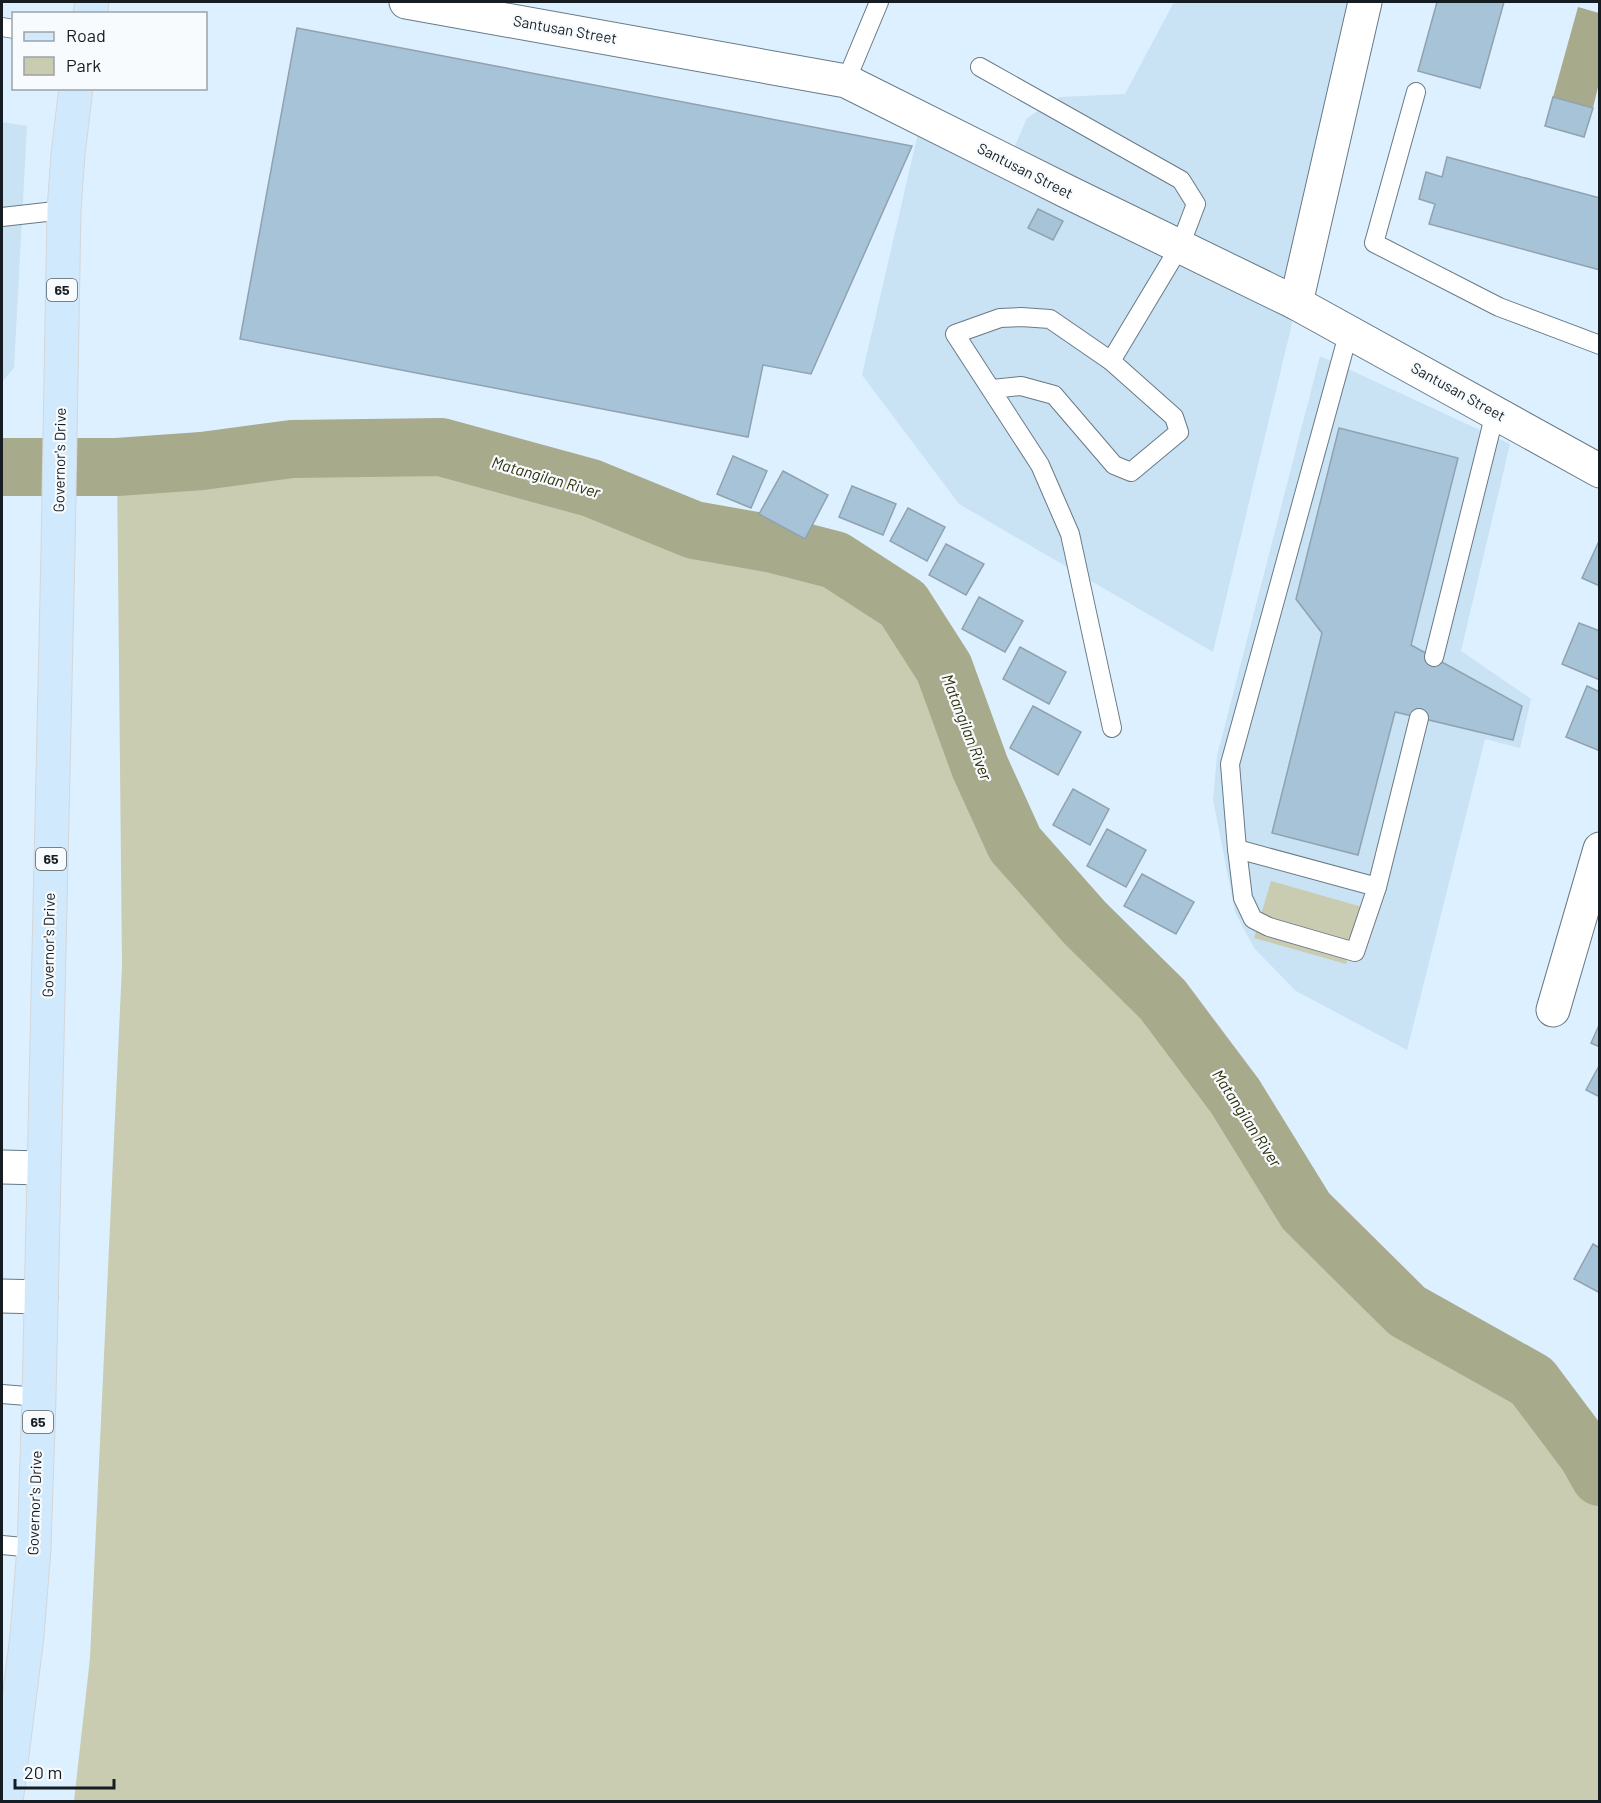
<svg xmlns="http://www.w3.org/2000/svg" width="1601" height="1803" font-family="Barlow,sans-serif">
<rect width="100%" height="100%" fill="#ddf0ff"/>
<g fill="#c9e2f4">
<polygon points="1174,2 1350,2 1291,328 1213,652 959,504 862,375 919,129 1001,178 1027,118 1060,97 1125,94"/>
<polygon points="2,122 27,126 14,368 2,382"/>
<polygon points="1320,356 1510,444 1461,651 1531,699 1520,748 1485,739 1407,1050 1296,991 1254,948 1235,912 1213,800 1217,756"/>
</g>
<g fill="#caccb1">
<polygon points="441,447 591,488 694,530 773,544 835,560 903,604 944,668 980,767 1015,844 1163,1000 1306,1211 1407,1311 1532,1381 1599,1487 1599,1801 74,1801 90,1658 122,966 117,467 202,461 292,449"/>
<polygon points="1271,881 1362,907 1346,964 1254,938"/>
</g>
<polygon fill="#a8aa8c" points="1578,7 1599,13 1599,83 1593,108 1553,97"/>
<g fill="none" stroke-linecap="round" stroke-linejoin="round">
<polyline stroke="#a8aa8c" stroke-width="58" points="2,467 117,467 202,461 292,449 441,447 591,488 694,530 773,544 835,560 903,604 944,668 980,767 1015,844 1085,923 1163,1000 1235,1096 1306,1211 1407,1311 1532,1381 1587,1454 1600,1477"/>
</g>
<g fill="#a7c3d7" stroke="#90a2b0" stroke-width="1.5">
<polygon points="1437,2 1504,2 1480,88 1418,71"/>
<polygon points="297,28 860,136 912,146 811,374 763,365 748,437 240,339"/>
<polygon points="1553,97 1593,108 1584,137 1545,126"/>
<polygon points="1447,157 1600,198 1600,270 1429,224 1435,204 1419,199 1426,172 1442,177"/>
<polygon points="1038,209 1063,221 1053,240 1028,228"/>
<polygon points="1339,428 1458,458 1411,645 1522,706 1513,740 1395,712 1358,855 1272,833 1322,633 1296,599"/>
<polygon points="733,456 767,471 751,508 717,494"/>
<polygon points="783,471 828,495 805,539 759,514"/>
<polygon points="852,486 896,504 883,535 839,517"/>
<polygon points="908,508 945,527 927,561 890,541"/>
<polygon points="1600,539 1600,586 1582,578"/>
<polygon points="946,544 984,564 966,595 929,575"/>
<polygon points="979,597 1023,621 1005,652 962,629"/>
<polygon points="1579,623 1600,631 1600,680 1562,664"/>
<polygon points="1020,647 1066,672 1049,704 1003,679"/>
<polygon points="1587,686 1600,692 1600,751 1566,737"/>
<polygon points="1033,706 1081,732 1058,775 1010,748"/>
<polygon points="1073,789 1109,809 1090,845 1053,825"/>
<polygon points="1107,829 1146,850 1126,887 1087,866"/>
<polygon points="1142,874 1194,902 1176,934 1124,906"/>
<polygon points="1600,1023 1600,1047 1591,1043"/>
<polygon points="1600,1064 1600,1097 1586,1090"/>
<polygon points="1593,1244 1600,1248 1600,1293 1574,1279"/>
</g>
<g fill="none" stroke-linecap="round" stroke-linejoin="round">
<g stroke="#687a86" stroke-width="20">
<g id="service">
<polyline points="2,27 14,29"/>
<polyline points="980,67 1181,180 1196,204 1180,246 1111,361"/>
<polyline points="846,81 879,2"/>
<polyline points="1416,92 1374,243 1499,307 1600,345"/>
<polyline points="2,217 64,210"/>
<polyline points="1349,331 1230,764 1237,849 1243,898 1253,919 1269,927 1355,952 1377,887 1419,718"/>
<polyline points="992,389 1021,386 1054,395 1114,465 1131,472 1179,432 1174,417 1111,361 1050,319 1021,317 1000,318 955,334 1040,465 1070,534 1112,728"/>
<polyline points="1434,657 1495,413"/>
<polyline points="1237,849 1377,887"/>
<polyline points="2,1394 39,1397"/>
<polyline points="2,1545 34,1548"/>
</g>
</g>
<g stroke="#687a86" stroke-width="35">
<g id="minor">
<polyline points="1296,303 1365,2"/>
<polyline points="1553,1010 1600,849"/>
<polyline points="2,1167 43,1168"/>
<polyline points="2,1296 41,1297"/>
</g>
</g>
<g stroke="#687a86" stroke-width="35">
<polyline id="tertiary" points="406,2 846,81 1070,193 1296,303 1600,471"/>
</g>
<g stroke="#d5d6d7" stroke-width="35">
<g id="primary">
<polyline points="90,14 92,2"/>
<polyline points="6,1802 27,1636 34,1548 39,1397 58,551 64,210 68,154 76,88"/>
</g>
</g>
<use href="#service" stroke="#fff" stroke-width="18"/>
<use href="#minor" stroke="#fff" stroke-width="33"/>
<use href="#tertiary" stroke="#fff" stroke-width="33"/>
<use href="#primary" stroke="#d0e9fd" stroke-width="33"/>
</g>
<g text-anchor="middle" stroke-width="4.5" stroke-linejoin="round" paint-order="stroke">
<g fill="#f7fbfe" stroke="#5a6064" stroke-width="1.5">
<rect x="47" y="279" width="30" height="22" rx="4.5"/>
<rect x="36" y="848" width="30" height="22" rx="4.5"/>
<rect x="23" y="1411" width="30" height="22" rx="4.5"/>
</g>
<g font-size="14" font-weight="bold" fill="#161d22">
<text x="62" y="295">65</text>
<text x="51" y="864">65</text>
<text x="38" y="1427">65</text>
</g>
<g font-size="15" fill="#161d22" stroke="#f7fbfe">
<text transform="translate(565 30) rotate(10)" y="5">Santusan Street</text>
<text transform="translate(1025 171) rotate(27)" y="5">Santusan Street</text>
<text transform="translate(1458 392) rotate(29)" y="5">Santusan Street</text>
<text transform="translate(60 460) rotate(-89)" y="5">Governor's Drive</text>
<text transform="translate(49 945) rotate(-89)" y="5">Governor's Drive</text>
<text transform="translate(35 1503) rotate(-88)" y="5">Governor's Drive</text>
</g>
<g font-size="16" font-style="italic" fill="#2f3009" stroke="#f7fbfe">
<text transform="translate(546 477) rotate(16)" y="6">Matangilan River</text>
<text transform="translate(967 727) rotate(69)" y="6">Matangilan River</text>
<text transform="translate(1247 1118) rotate(57)" y="6">Matangilan River</text>
</g>
</g>
<rect width="1601" height="1803" fill="none" stroke="#161d22" stroke-width="6"/>
<rect x="12" y="12" width="195" height="78" fill="#f7fbfe" stroke="#9da2a6" stroke-width="1.5"/>
<rect x="24" y="32" width="30" height="9" fill="#d0e9fd" stroke="#9da2a6" stroke-width="1.5"/>
<text x="66" y="42" font-size="18" fill="#161d22">Road</text>
<rect x="24" y="57" width="30" height="18" fill="#caccb1" stroke="#9da2a6" stroke-width="1.5"/>
<text x="66" y="72" font-size="18" fill="#161d22">Park</text>
<path d="M15 1779v9h99v-9" fill="none" stroke="#161d22" stroke-width="3"/>
<text x="24" y="1779" font-size="18" fill="#161d22" stroke="#f7fbfe" stroke-width="4.5" paint-order="stroke">20 m</text>
</svg>
